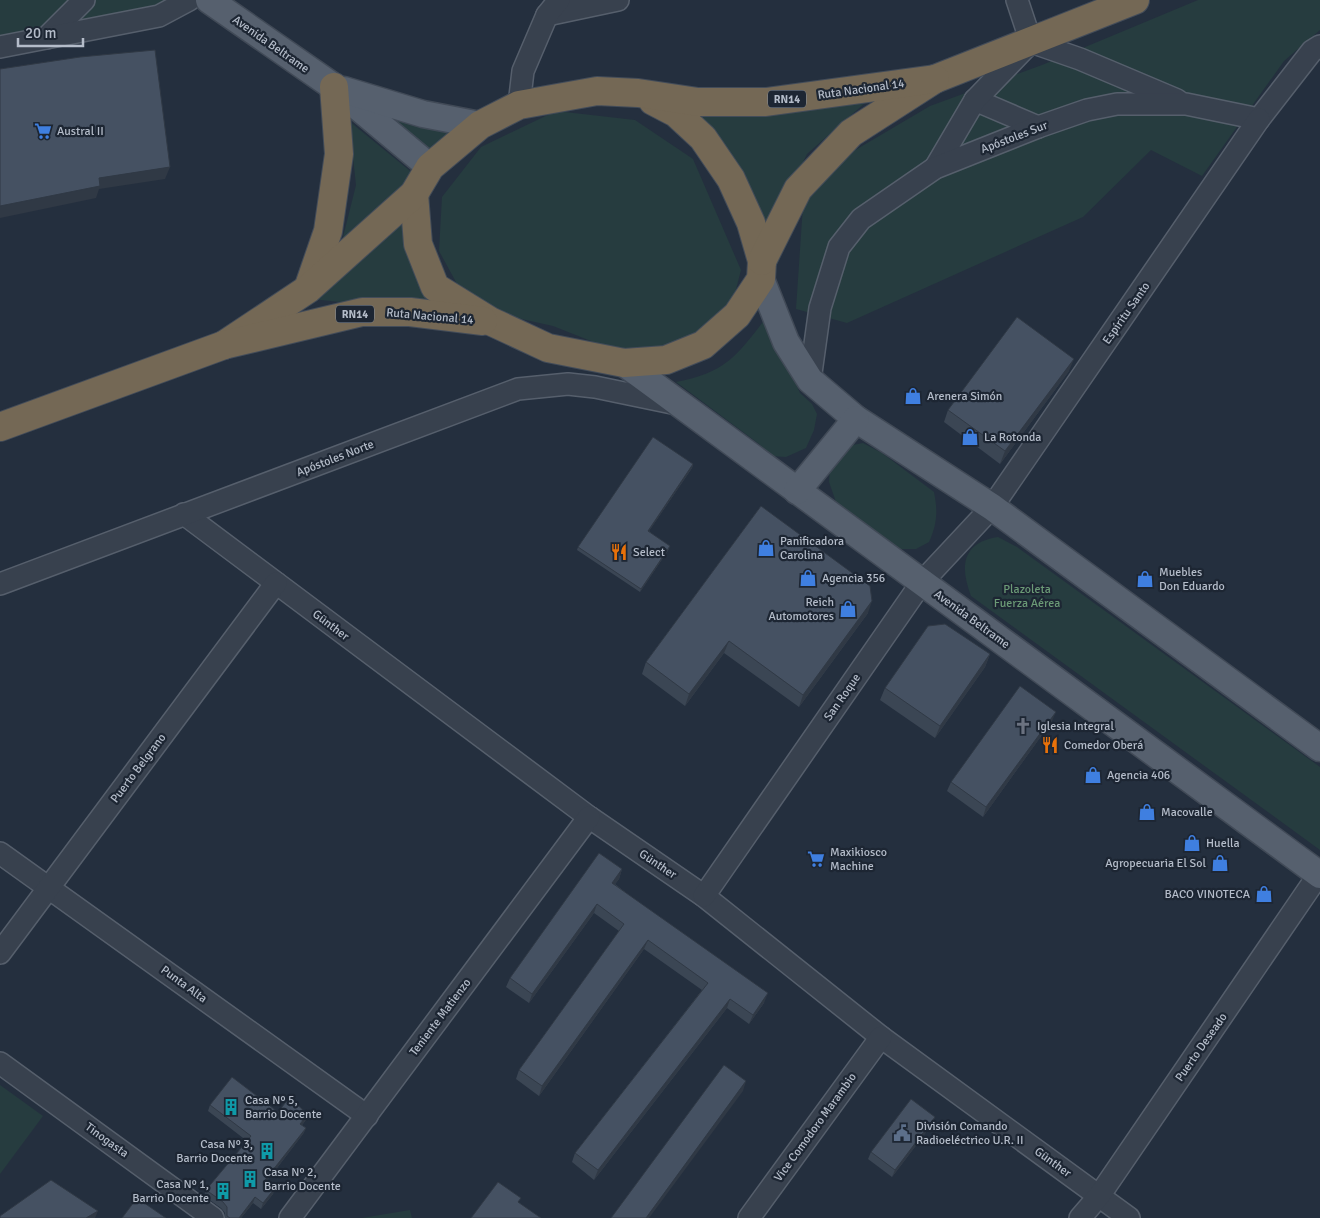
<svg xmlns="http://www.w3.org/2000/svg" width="1320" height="1218" font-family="Signika,sans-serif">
<rect width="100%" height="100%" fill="#242f3e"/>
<g fill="#263c3f">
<polygon points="0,0 189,0 0,47"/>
<polygon points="1198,0 1320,0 1320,30 1284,61 1202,176 1151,150 1083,217 847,323 796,309 803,205 852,152 930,106 1042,65"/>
<polygon points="866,102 807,154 766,239 745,174 694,116"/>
<polygon points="373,110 455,130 430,157"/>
<polygon points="556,111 635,120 693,159 741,270 732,305 696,343 621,353 553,326 495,313 462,293 439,251 442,197 481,147"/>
<polygon points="349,121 415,175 341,245 356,185"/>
<polygon points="405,215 414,271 435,312 302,298"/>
<path d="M766 318 800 393 812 404 817 414 814 430 806 448 786 457 770 456 759 444 676 382C725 373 737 356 766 318Z"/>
<path d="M863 443 882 453 934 492C938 512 937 524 929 542L916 549H899L836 502 829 482 830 468 848 446Z"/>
<path d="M998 537 1017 547 1320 767V850L971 596C960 567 961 543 998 537Z"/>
<polygon points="0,1085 43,1116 0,1174"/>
<polygon points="410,1210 412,1218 362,1218"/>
</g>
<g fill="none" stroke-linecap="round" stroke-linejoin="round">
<g stroke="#565f6c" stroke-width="24">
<g id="minor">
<polyline points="1017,0 1031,42"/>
<polyline points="547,15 618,0"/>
<polyline points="46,38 84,0"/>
<polyline points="1031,42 1080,59 1177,100"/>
<polyline points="0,47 159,16 189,0"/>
<polyline points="975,100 1038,127"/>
<polyline points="519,105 523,71 547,15 559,0"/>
<polyline points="935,168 975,100 1029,44"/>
<polyline points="810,380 820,308 839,247 861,219 935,168 1038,127 1087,110 1117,104 1186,104 1259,119 1312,51 1320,46"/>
<polyline points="184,514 589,817 704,896 881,1037 1129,1218"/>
<polyline points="0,584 518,389 568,384 595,387 677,404"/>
<polyline points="0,853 367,1116"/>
<polyline points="704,896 922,582 992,507 1259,119"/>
<polyline points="0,953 276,583"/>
<polyline points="0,1063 213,1218"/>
<polyline points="290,1218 589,817"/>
<polyline points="749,1218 881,1037"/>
<polyline points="1080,1218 1099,1196 1319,874"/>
</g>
</g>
<g stroke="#414a57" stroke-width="29">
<g id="major">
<polyline points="209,0 334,87 430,167"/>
<polyline points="344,90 423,114 480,125"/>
<polyline points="761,279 786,342 810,380 856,419 992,507 1320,748"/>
<polyline points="624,363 1320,875"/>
<polyline points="797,491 856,419"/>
</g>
</g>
<g stroke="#434c59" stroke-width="30">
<g id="highway">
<polyline points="414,194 418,244 435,287 490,321 548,348 624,363 666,360 703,345 737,315 761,279 762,261 751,223 731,179 703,138 676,113 653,101"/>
<polyline points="762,261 798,189 851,133 935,79 1135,0"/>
<polyline points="309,286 328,231 339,154 334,87"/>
<polyline points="224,345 308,289 414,194 430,167 480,125 519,105 597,91 638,93 698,102 766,102 935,79"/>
<polyline points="0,427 224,345 362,312 410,312 483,321"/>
</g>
</g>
<use href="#minor" stroke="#38414e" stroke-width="21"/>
<use href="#major" stroke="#56606e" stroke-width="26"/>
<use href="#highway" stroke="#746855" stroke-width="28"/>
</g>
<g fill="#3b4654">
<polygon points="1069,371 1000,464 944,422 948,410"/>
<polygon points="693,464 692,468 649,531 669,549 640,592 577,550 578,547"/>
<polygon points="761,506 868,613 799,707 724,653 685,706 642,674 646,662"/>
<polygon points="990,654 985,667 935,738 880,700 885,688"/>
<polygon points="1052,721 983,817 947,791 951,782"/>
<polygon points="622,869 619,879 615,884 764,1003 749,1024 727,1008 594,1180 572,1162 575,1153 702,990 644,949 539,1096 516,1079 519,1070 619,931 594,913 529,1003 506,987 510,978"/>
<polygon points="210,1105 278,1112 306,1120 302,1125 306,1128 303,1134 267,1181 275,1188 273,1194 261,1209 253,1203 241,1218 225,1218 225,1213 221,1208 204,1196 206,1190 247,1141 208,1111"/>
<polygon points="933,1123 892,1177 868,1159 871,1152"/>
</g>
<g fill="#303945">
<polygon points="170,167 165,179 99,189 96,198 0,218 0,206 99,178"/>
<polygon points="1074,359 1069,371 1000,464 1005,451"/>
<polygon points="693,464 692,468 647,534 648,531"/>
<polygon points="670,546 669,549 640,592 641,589"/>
<polygon points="872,601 868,613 799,707 803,695"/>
<polygon points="729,641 724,653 685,706 689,694"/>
<polygon points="990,654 985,667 935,738 940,726"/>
<polygon points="1056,712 1052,721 983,817 986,807"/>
<polygon points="622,869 619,879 609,892 612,883"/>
<polygon points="597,904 594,913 529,1003 532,994"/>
<polygon points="648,940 644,949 539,1096 542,1086"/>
<polygon points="768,993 764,1003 749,1024 753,1015"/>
<polygon points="730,999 727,1008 594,1180 598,1170"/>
<polygon points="746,1081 743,1091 649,1218 646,1218"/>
<polygon points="308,1114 306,1120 298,1130 300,1124"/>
<polygon points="935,1117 933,1123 892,1177 895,1170"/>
<polygon points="306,1128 303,1134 263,1186 265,1180"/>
<polygon points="275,1188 273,1194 261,1209 263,1203"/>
<polygon points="255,1197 253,1203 241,1218 239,1218"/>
<polygon points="98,1211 95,1218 86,1218"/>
</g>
<g fill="#455162" stroke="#303945">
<polygon points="155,50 170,167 99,178 100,186 0,206 0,69 80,57"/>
<polygon points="1017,317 1074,359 1005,451 948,410"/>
<polygon points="653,437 693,464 648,531 670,546 641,589 578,547"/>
<polygon points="761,506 870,586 872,601 803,695 729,641 689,694 646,662"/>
<polygon points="945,624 990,654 940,726 885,688 928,626"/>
<polygon points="1020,686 1056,712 986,807 951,782"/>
<polygon points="599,853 622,869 612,883 768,993 753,1015 730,999 598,1170 575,1153 708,983 648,940 542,1086 519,1070 624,924 597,904 532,994 510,978"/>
<polygon points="724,1065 746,1081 646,1218 611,1218"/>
<polygon points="232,1077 278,1112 289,1098 308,1114 300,1124 306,1128 265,1180 275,1188 263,1203 255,1197 239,1218 230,1218 227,1216 227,1207 223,1202 206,1190 251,1136 210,1105"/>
<polygon points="911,1099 935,1117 895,1170 871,1152"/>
<polygon points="51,1180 98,1211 86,1218 0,1218 0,1216"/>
<polygon points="498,1182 521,1198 518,1202 541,1218 471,1218"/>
<polygon points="137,1198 166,1218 122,1218"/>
</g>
<defs>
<g id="supermarket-bare" transform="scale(1.35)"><path d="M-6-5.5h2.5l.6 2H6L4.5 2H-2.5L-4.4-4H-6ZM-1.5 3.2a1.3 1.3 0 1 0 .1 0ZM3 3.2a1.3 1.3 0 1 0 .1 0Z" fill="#3f7fe0" stroke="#1d2633" stroke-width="2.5" paint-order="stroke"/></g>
<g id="shop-bare" transform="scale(1.35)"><path d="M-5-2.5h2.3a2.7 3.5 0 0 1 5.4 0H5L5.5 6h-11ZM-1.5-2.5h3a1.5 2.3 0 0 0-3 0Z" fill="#3f7fe0" stroke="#1d2633" stroke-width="2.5" paint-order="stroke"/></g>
<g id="restaurant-bare" transform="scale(1.35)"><path d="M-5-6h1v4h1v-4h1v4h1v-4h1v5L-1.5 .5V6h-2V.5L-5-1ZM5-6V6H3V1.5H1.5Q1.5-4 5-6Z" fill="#e8710a" stroke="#1d2633" stroke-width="2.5" paint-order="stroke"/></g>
<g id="church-bare" transform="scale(1.35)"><path d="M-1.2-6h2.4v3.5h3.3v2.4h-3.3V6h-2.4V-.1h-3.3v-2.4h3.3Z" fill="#6b7280" stroke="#1d2633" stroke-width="2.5" paint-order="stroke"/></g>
<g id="building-bare" transform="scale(1.35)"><path d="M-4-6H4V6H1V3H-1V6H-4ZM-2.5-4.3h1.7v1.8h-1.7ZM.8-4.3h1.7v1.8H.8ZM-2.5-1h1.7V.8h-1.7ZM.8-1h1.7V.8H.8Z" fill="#0f9aa8" stroke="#1d2633" stroke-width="2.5" paint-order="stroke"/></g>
<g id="civic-bare" transform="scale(1.35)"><path d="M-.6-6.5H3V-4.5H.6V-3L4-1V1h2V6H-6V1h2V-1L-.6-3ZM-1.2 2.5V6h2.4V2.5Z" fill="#5c6f8a" stroke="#1d2633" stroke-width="2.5" paint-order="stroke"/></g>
</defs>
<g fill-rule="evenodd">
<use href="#supermarket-bare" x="43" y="131"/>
<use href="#shop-bare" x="913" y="396"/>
<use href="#shop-bare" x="970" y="437"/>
<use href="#shop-bare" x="766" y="548"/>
<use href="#restaurant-bare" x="619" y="552"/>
<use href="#shop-bare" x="808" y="578"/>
<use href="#shop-bare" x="1145" y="579"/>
<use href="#shop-bare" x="848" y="609"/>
<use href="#church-bare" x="1023" y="726"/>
<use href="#restaurant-bare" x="1050" y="745"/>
<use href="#shop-bare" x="1093" y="775"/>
<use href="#shop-bare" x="1147" y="812"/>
<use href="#shop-bare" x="1192" y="843"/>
<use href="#supermarket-bare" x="816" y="859"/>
<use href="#shop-bare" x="1220" y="863"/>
<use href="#shop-bare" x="1264" y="894"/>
<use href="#building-bare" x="231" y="1107"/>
<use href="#civic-bare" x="902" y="1133"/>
<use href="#building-bare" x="267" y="1151"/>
<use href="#building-bare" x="250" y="1179"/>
<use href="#building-bare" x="223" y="1191"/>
</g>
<g text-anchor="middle" stroke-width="4.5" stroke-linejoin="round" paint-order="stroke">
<g fill="#1d2633" stroke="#878f9c" stroke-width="1">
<rect x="768" y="90.5" width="38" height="17" rx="4"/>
<rect x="336" y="305.5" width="38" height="17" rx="4"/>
</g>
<g font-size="11" font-weight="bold" fill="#b4bcc9">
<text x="787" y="103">RN14</text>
<text x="355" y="318">RN14</text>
</g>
<g font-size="12" fill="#b4bcc9" stroke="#1d2633">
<text transform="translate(271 44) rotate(35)" y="4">Avenida Beltrame</text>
<text transform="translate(861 89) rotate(-8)" y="4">Ruta Nacional 14</text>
<text transform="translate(1014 137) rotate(-21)" y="4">Apóstoles Sur</text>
<text transform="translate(1126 313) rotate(-55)" y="4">Espíritu Santo</text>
<text transform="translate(430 316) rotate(5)" y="4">Ruta Nacional 14</text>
<text transform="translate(335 458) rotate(-21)" y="4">Apóstoles Norte</text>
<text transform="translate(972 619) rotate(36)" y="4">Avenida Beltrame</text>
<text transform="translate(331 625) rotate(37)" y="4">Günther</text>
<text transform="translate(842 697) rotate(-55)" y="4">San Roque</text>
<text transform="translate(138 768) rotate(-53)" y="4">Puerto Belgrano</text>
<text transform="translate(658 864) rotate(34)" y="4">Günther</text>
<text transform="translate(184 984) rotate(36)" y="4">Punta Alta</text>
<text transform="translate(440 1017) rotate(-53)" y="4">Teniente Matienzo</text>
<text transform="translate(1201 1047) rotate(-55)" y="4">Puerto Deseado</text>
<text transform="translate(815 1127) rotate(-54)" y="4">Vice Comodoro Marambio</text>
<text transform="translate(107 1140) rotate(36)" y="4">Tinogasta</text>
<text transform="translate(1053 1162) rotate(36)" y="4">Günther</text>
</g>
<g font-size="12" fill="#b4bcc9" stroke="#1d2633" text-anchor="start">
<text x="57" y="135">Austral II</text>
<text x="927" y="400">Arenera Simón</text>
<text x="984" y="441">La Rotonda</text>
<text x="780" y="545">Panificadora<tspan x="780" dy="14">Carolina</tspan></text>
<text x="633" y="556">Select</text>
<text x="1159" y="576">Muebles<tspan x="1159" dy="14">Don Eduardo</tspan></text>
<text x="822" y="582">Agencia 356</text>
<text x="834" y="606" text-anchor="end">Reich<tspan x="834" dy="14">Automotores</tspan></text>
<text x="1037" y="730">Iglesia Integral</text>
<text x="1064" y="749">Comedor Oberá</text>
<text x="1107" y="779">Agencia 406</text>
<text x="1161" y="816">Macovalle</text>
<text x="1206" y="847">Huella</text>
<text x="830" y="856">Maxikiosco<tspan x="830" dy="14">Machine</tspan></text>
<text x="1206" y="867" text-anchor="end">Agropecuaria El Sol</text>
<text x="1250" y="898" text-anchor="end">BACO VINOTECA</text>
<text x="245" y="1104">Casa Nº 5,<tspan x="245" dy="14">Barrio Docente</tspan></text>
<text x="916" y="1130">División Comando<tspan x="916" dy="14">Radioeléctrico U.R. II</tspan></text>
<text x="253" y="1148" text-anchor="end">Casa Nº 3,<tspan x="253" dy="14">Barrio Docente</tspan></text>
<text x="264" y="1176">Casa Nº 2,<tspan x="264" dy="14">Barrio Docente</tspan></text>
<text x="209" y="1188" text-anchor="end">Casa Nº 1,<tspan x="209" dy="14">Barrio Docente</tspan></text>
</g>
<g font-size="12" fill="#6b9a76" stroke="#1d2633">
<text x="1027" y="593">Plazoleta<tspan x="1027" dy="14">Fuerza Aérea</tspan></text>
</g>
</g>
<path d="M18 38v8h65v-8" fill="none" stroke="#b4bcc9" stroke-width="2.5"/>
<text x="25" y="38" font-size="15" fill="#b4bcc9" stroke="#1d2633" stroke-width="4" paint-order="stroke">20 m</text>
</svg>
